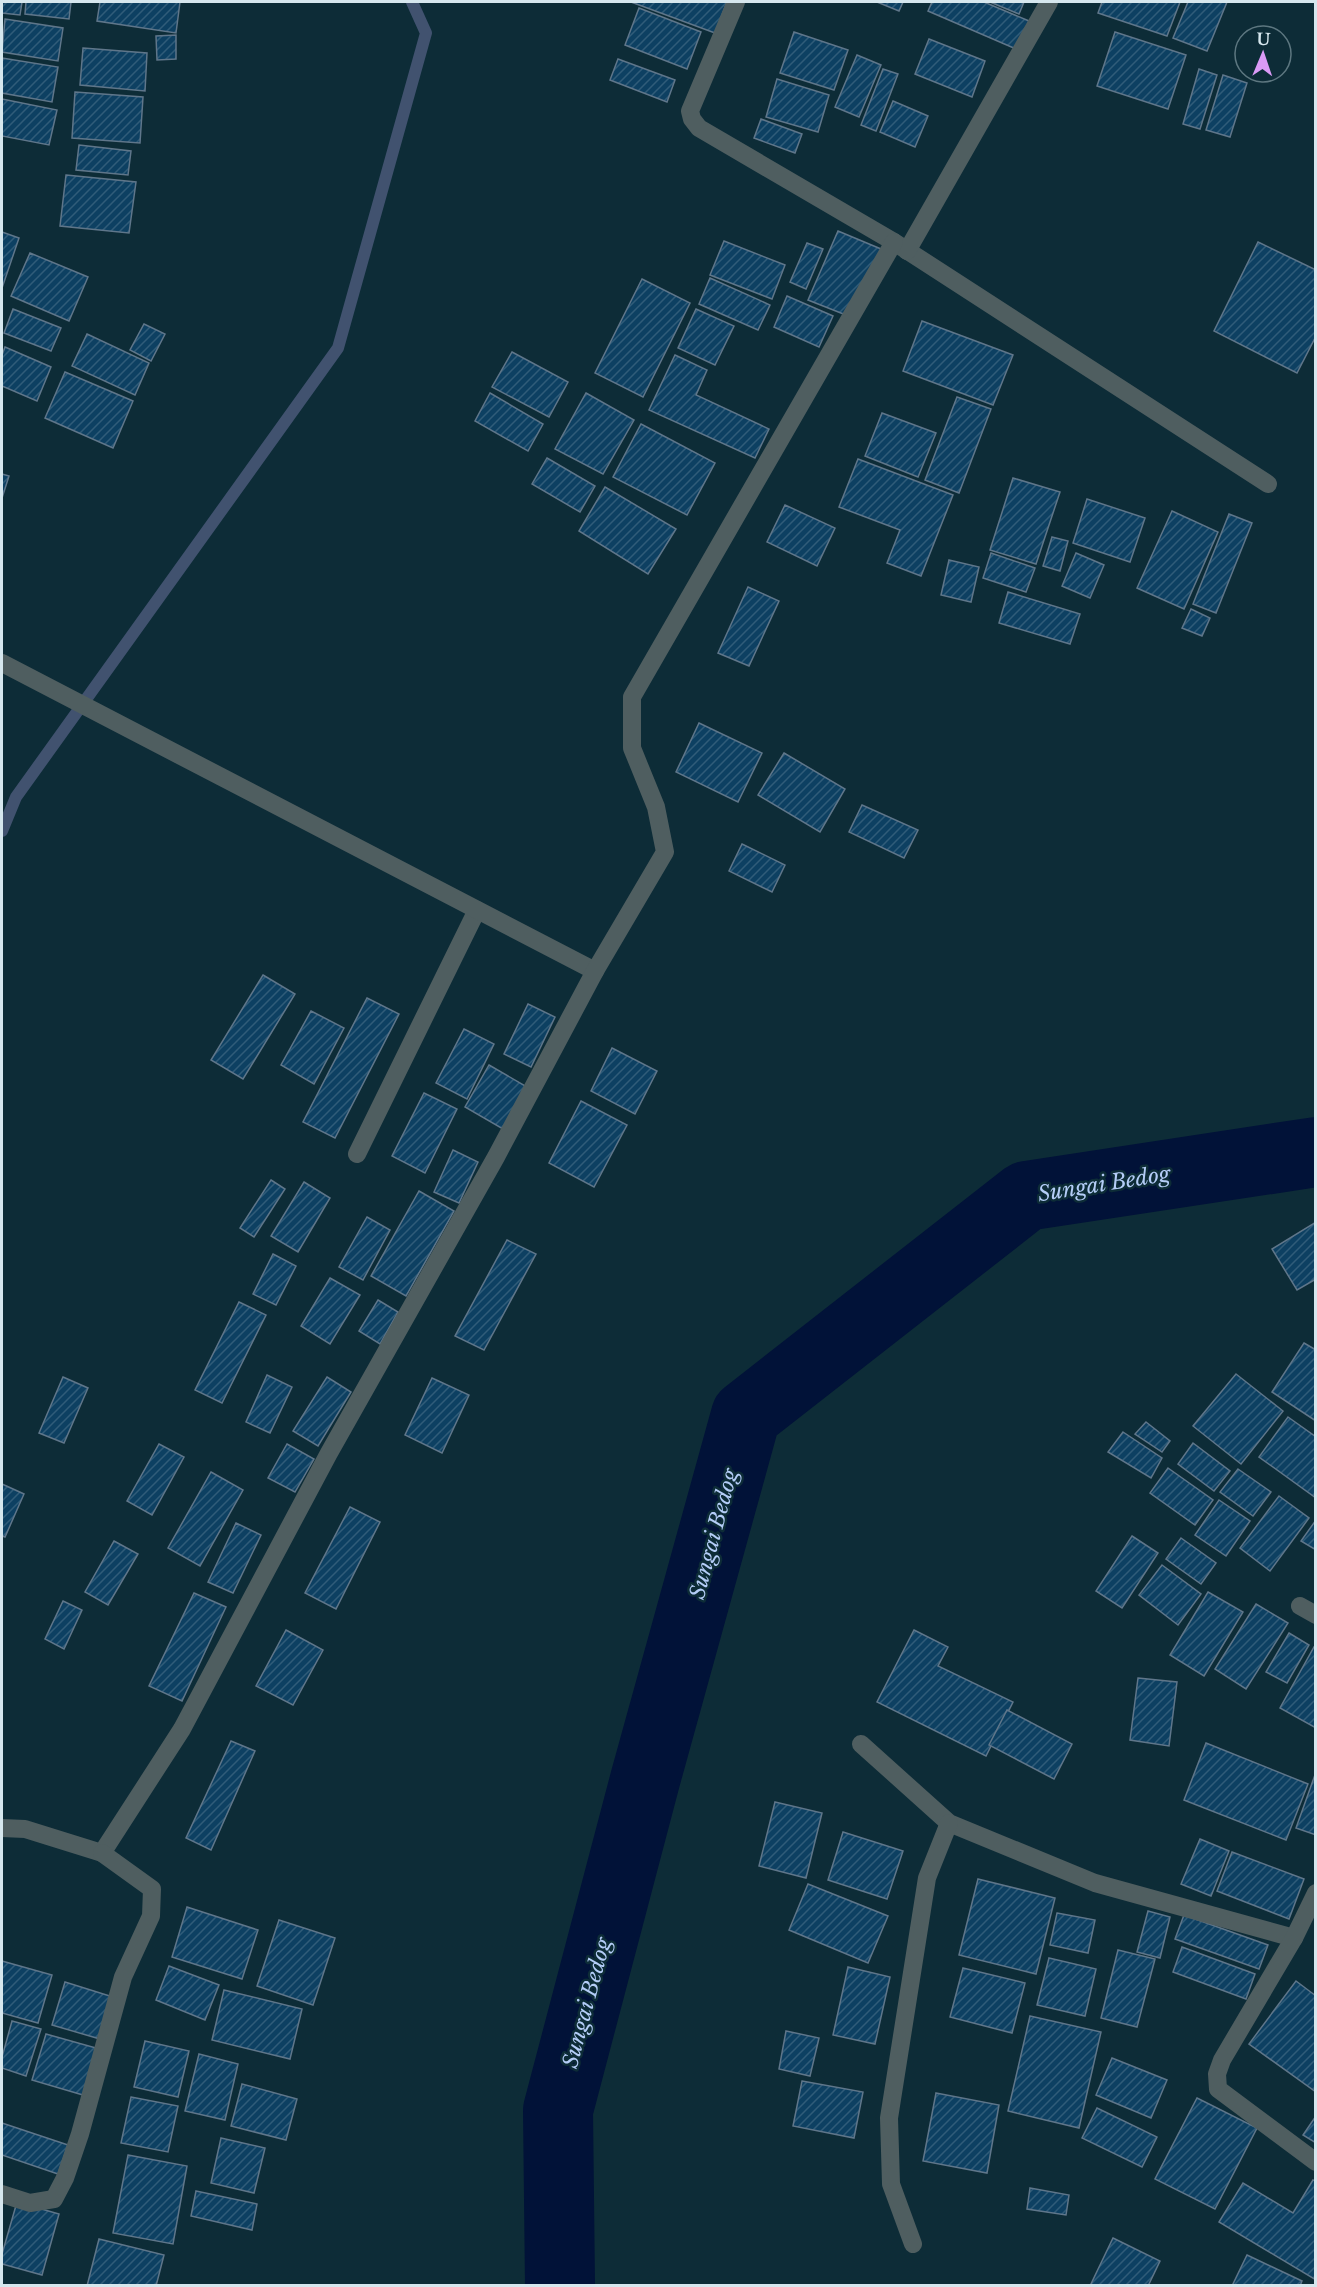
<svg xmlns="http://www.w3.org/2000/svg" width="1317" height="2287" font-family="'Libre Baskerville',serif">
<defs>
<pattern id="building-hatch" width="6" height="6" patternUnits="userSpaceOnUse" patternTransform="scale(1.5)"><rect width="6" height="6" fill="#0d4062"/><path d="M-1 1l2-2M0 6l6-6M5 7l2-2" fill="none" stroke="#305c79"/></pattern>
</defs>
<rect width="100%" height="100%" fill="#0d2c37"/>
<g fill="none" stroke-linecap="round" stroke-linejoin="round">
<polyline stroke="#41526f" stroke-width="12" points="2,831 16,797 338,348 426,33 412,2"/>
<polyline stroke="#011238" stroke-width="70" points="560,2286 558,2110 645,1780 746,1415 1026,1196 1316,1152"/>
</g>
<g fill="url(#building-hatch)" stroke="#5f768a" stroke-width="1.5">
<polygon points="2,2 22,2 20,15 2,13"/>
<polygon points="26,2 71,2 69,19 25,14"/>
<polygon points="100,2 180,2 176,33 97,21"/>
<polygon points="631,2 727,2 715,33"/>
<polygon points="877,2 903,2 899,11"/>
<polygon points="932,2 984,2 1029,21 1016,49 928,11"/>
<polygon points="990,2 1024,2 1019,14"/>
<polygon points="1102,2 1180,2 1167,36 1098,13"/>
<polygon points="1188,2 1227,2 1207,51 1173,38"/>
<polygon points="639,8 701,32 687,69 625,45"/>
<polygon points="5,19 63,28 58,61 2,52"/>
<polygon points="794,32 848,50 834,90 780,73"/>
<polygon points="1115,32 1186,55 1168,109 1097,86"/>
<polygon points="176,35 176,59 157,60 156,36"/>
<polygon points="929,39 985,61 972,97 915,74"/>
<polygon points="83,48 147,53 145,91 80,85"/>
<polygon points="857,55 881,65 859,117 835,107"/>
<polygon points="2,58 58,67 52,102 2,93"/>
<polygon points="618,59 675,80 667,102 610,80"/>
<polygon points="883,69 898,74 876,131 861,125"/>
<polygon points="1199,69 1217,75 1200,129 1183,124"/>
<polygon points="1223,75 1247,83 1230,137 1206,130"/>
<polygon points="777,79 829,95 818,132 766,117"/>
<polygon points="75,92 143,97 140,143 72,138"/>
<polygon points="2,99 57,110 49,145 2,136"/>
<polygon points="893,101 928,116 915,147 880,132"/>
<polygon points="761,119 802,134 795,153 754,138"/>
<polygon points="79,145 131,151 128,175 76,170"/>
<polygon points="66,175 136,182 129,233 60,226"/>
<polygon points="838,231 881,249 851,317 808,300"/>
<polygon points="2,232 19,238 2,288"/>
<polygon points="724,241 785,265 772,299 710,275"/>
<polygon points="1258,242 1316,270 1316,336 1297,373 1214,331"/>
<polygon points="807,243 823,249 806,289 790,282"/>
<polygon points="30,253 88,277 69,321 11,296"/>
<polygon points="710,278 770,305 758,330 699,304"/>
<polygon points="642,279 690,303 643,397 595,373"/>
<polygon points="787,296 833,316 819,347 774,327"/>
<polygon points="13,309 61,328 51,351 4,333"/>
<polygon points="696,309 734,326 715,365 678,348"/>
<polygon points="922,321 1013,355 993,405 903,371"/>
<polygon points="144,324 165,334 151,361 130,350"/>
<polygon points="87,334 149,363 135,395 72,366"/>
<polygon points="5,347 51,367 37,401 2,386 2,355"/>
<polygon points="512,352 568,382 549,417 492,387"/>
<polygon points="675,355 707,370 696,395 769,429 755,458 649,410"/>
<polygon points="65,372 133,401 113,448 45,418"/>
<polygon points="490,393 543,424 528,451 475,421"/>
<polygon points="586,393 634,420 603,474 555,449"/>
<polygon points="957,397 991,409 959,493 925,480"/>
<polygon points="882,413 936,433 918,477 865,456"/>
<polygon points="641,424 715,463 687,515 613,477"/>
<polygon points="547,458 595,486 580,512 532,484"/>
<polygon points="858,459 953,495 921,576 887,563 900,530 839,507"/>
<polygon points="2,474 9,476 2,498"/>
<polygon points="1013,478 1060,492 1036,564 990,550"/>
<polygon points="605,487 676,529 648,574 579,531"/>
<polygon points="1087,499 1145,518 1130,562 1073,543"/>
<polygon points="785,505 835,528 817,566 767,542"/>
<polygon points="1172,511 1218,532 1184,609 1137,588"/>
<polygon points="1229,514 1252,523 1216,613 1193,604"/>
<polygon points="1052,537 1068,541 1060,571 1043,566"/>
<polygon points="991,553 1035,568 1026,592 983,578"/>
<polygon points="1076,553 1104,565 1090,598 1062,586"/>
<polygon points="949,560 979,567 971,602 941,595"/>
<polygon points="748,587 779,601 749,666 718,653"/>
<polygon points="1008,592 1080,614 1070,644 999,623"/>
<polygon points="1191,609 1210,618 1202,636 1182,628"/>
<polygon points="699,723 762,753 738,802 676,772"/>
<polygon points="784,753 845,789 820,832 758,795"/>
<polygon points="862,805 918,830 904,858 849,832"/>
<polygon points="742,844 785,865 772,892 729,871"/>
<polygon points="263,975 295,994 243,1079 211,1060"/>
<polygon points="367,998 399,1014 335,1138 303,1122"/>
<polygon points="528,1004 555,1017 531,1067 504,1054"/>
<polygon points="311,1011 344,1028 314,1084 281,1065"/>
<polygon points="464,1029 494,1044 467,1099 436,1083"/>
<polygon points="612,1048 657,1071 635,1114 591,1091"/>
<polygon points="489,1065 527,1087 503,1129 465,1107"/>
<polygon points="424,1093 457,1109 425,1173 392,1156"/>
<polygon points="581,1101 627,1125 594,1187 549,1163"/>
<polygon points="453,1150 478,1162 459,1203 434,1192"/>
<polygon points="271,1180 285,1189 254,1237 240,1228"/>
<polygon points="304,1182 330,1198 298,1252 271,1236"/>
<polygon points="419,1191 454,1211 406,1296 371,1276"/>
<polygon points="367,1217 390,1230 363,1280 339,1267"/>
<polygon points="1316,1222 1316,1279 1297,1290 1272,1249"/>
<polygon points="507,1240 536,1254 484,1350 455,1336"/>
<polygon points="273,1254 296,1266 276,1305 253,1294"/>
<polygon points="330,1278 360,1295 330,1344 301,1326"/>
<polygon points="378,1300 398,1312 380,1344 359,1331"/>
<polygon points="239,1302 266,1315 222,1403 195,1390"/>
<polygon points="1304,1343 1316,1350 1316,1421 1272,1392"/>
<polygon points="1236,1374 1283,1411 1241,1464 1193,1426"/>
<polygon points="267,1375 292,1387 270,1433 246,1422"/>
<polygon points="63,1377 88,1388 64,1443 39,1433"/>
<polygon points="327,1377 351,1392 318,1446 293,1431"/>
<polygon points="432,1378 469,1395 442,1453 405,1435"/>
<polygon points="1288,1417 1316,1437 1316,1498 1259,1457"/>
<polygon points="1146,1422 1170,1441 1162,1452 1135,1434"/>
<polygon points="1123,1432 1162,1458 1151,1478 1108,1452"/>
<polygon points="1193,1443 1230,1471 1214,1491 1178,1464"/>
<polygon points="159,1444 184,1457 152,1515 127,1501"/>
<polygon points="287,1444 314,1459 295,1492 268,1478"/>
<polygon points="1168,1468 1213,1500 1195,1525 1150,1493"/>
<polygon points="1238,1469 1271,1492 1253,1516 1220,1492"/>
<polygon points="211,1472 243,1490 200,1566 168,1548"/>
<polygon points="2,1484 24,1494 5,1537 2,1536"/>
<polygon points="1279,1496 1309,1518 1270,1571 1240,1548"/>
<polygon points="1219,1500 1250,1521 1226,1556 1195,1535"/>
<polygon points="350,1507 380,1522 336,1609 305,1593"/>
<polygon points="1316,1520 1316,1550 1301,1541"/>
<polygon points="236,1523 261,1535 233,1593 208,1582"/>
<polygon points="1132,1536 1158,1553 1122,1608 1096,1591"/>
<polygon points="1181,1538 1216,1563 1201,1584 1166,1559"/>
<polygon points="114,1541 138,1554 108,1605 85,1592"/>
<polygon points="1162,1565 1201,1594 1178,1625 1139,1595"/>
<polygon points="1208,1592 1243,1612 1204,1676 1170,1655"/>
<polygon points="194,1593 226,1607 182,1701 149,1686"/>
<polygon points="63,1601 82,1610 64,1649 45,1639"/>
<polygon points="1256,1604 1288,1623 1246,1689 1215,1669"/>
<polygon points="286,1630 323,1650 293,1705 256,1686"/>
<polygon points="914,1630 948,1647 938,1666 1013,1702 986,1756 877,1702"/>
<polygon points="1289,1633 1309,1645 1287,1683 1266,1672"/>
<polygon points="1314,1647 1316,1648 1316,1728 1280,1708"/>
<polygon points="1138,1678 1177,1682 1169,1746 1130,1740"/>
<polygon points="1007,1710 1072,1744 1054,1779 989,1745"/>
<polygon points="231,1741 255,1751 211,1850 186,1838"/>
<polygon points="1206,1743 1308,1784 1286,1840 1184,1800"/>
<polygon points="1316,1772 1316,1835 1296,1828"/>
<polygon points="775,1802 822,1813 806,1878 759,1866"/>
<polygon points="843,1832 903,1851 887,1899 828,1880"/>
<polygon points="1200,1839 1229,1851 1211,1896 1181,1884"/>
<polygon points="1232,1852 1304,1879 1289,1919 1217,1891"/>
<polygon points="978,1879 1055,1898 1036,1974 959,1955"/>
<polygon points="808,1884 888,1916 868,1963 789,1930"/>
<polygon points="187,1907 258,1930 242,1979 172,1957"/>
<polygon points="1148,1911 1170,1917 1160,1958 1137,1952"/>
<polygon points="1057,1913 1095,1920 1088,1953 1050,1945"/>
<polygon points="1184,1915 1268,1945 1259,1969 1175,1939"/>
<polygon points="279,1920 335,1938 313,2005 257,1986"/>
<polygon points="1182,1947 1255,1974 1246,1999 1173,1972"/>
<polygon points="1118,1950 1155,1959 1137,2027 1101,2018"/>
<polygon points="1049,1958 1096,1969 1085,2016 1037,2005"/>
<polygon points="2,1961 52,1975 38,2023 2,2013"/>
<polygon points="169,1966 219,1985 205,2020 156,2000"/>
<polygon points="848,1967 890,1977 875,2044 833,2035"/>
<polygon points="963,1968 1025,1983 1012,2033 950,2017"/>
<polygon points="1296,1981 1316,1996 1316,2092 1249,2044"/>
<polygon points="65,1982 113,1997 100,2039 52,2025"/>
<polygon points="224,1990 302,2009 290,2059 212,2040"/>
<polygon points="1030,2016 1101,2032 1079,2128 1008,2111"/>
<polygon points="12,2021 41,2029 26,2076 2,2068 2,2057"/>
<polygon points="786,2031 819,2038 810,2076 779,2069"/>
<polygon points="46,2034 96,2048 83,2095 32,2080"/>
<polygon points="145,2041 189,2051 178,2097 134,2087"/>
<polygon points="199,2054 238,2064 225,2120 185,2111"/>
<polygon points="1112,2058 1167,2080 1151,2118 1096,2095"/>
<polygon points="802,2081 863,2092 854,2138 793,2126"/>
<polygon points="242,2084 297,2099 286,2140 231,2126"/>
<polygon points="936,2093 999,2105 987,2173 923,2161"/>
<polygon points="131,2097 178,2106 168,2152 121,2143"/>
<polygon points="1197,2098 1257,2128 1215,2209 1155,2179"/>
<polygon points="1097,2108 1157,2137 1142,2167 1082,2138"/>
<polygon points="1316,2116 1316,2143 1303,2135"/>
<polygon points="2,2123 68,2145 58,2174 2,2155"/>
<polygon points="221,2138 265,2148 254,2193 211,2183"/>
<polygon points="128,2155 187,2166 173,2244 113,2233"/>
<polygon points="1313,2180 1316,2181 1316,2280 1219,2222 1243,2183 1293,2213"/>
<polygon points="1030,2188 1069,2195 1066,2215 1027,2209"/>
<polygon points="196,2191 257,2204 252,2230 191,2216"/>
<polygon points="17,2202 59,2214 42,2275 2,2264 2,2254"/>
<polygon points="1113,2238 1160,2261 1148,2286 1090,2286"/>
<polygon points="99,2239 164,2255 156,2286 87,2286"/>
<polygon points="1247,2255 1302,2281 1300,2286 1232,2286"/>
</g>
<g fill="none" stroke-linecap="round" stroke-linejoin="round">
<polyline stroke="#4f5e60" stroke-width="18" points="357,1154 477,910"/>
<g stroke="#4f5e60" stroke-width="18">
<polyline points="736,2 690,111 692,119 699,128 894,242 1268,484"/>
<polyline points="907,251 1049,2"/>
<polyline points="2,663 595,971"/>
<polyline points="1300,1606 1316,1615"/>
<polyline points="861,1744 949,1823 1095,1883 1294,1938"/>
<polyline points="2,1828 25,1829 102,1853 182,1729 329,1453 496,1157 595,971 665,852 656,807 632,748 632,697 894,242"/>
<polyline points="1316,1893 1294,1938 1222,2060 1217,2074 1218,2089 1316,2162"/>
<polyline points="2,2194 30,2203 54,2199 65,2178 80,2134 123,1977 151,1916 152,1889 102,1853"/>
<polyline points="913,2244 891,2184 889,2118 927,1878 949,1823"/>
</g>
</g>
<g text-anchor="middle" stroke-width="5" stroke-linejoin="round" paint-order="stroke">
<g font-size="21" font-style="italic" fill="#b4cdf7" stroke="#0d2c37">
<text transform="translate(1104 1184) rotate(-9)" y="7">Sungai Bedog</text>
<text transform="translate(714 1534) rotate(-75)" y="7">Sungai Bedog</text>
<text transform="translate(587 2003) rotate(-75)" y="7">Sungai Bedog</text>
</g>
</g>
<rect width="1317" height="2287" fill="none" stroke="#d6e7ee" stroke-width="6"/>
<g transform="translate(1263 54) rotate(2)"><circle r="28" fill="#0d2c37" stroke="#5d7780" stroke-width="1.5"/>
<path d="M0-4.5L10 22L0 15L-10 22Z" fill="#da9af6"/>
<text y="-9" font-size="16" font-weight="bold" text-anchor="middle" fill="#d6e7ee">U</text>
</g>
</svg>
